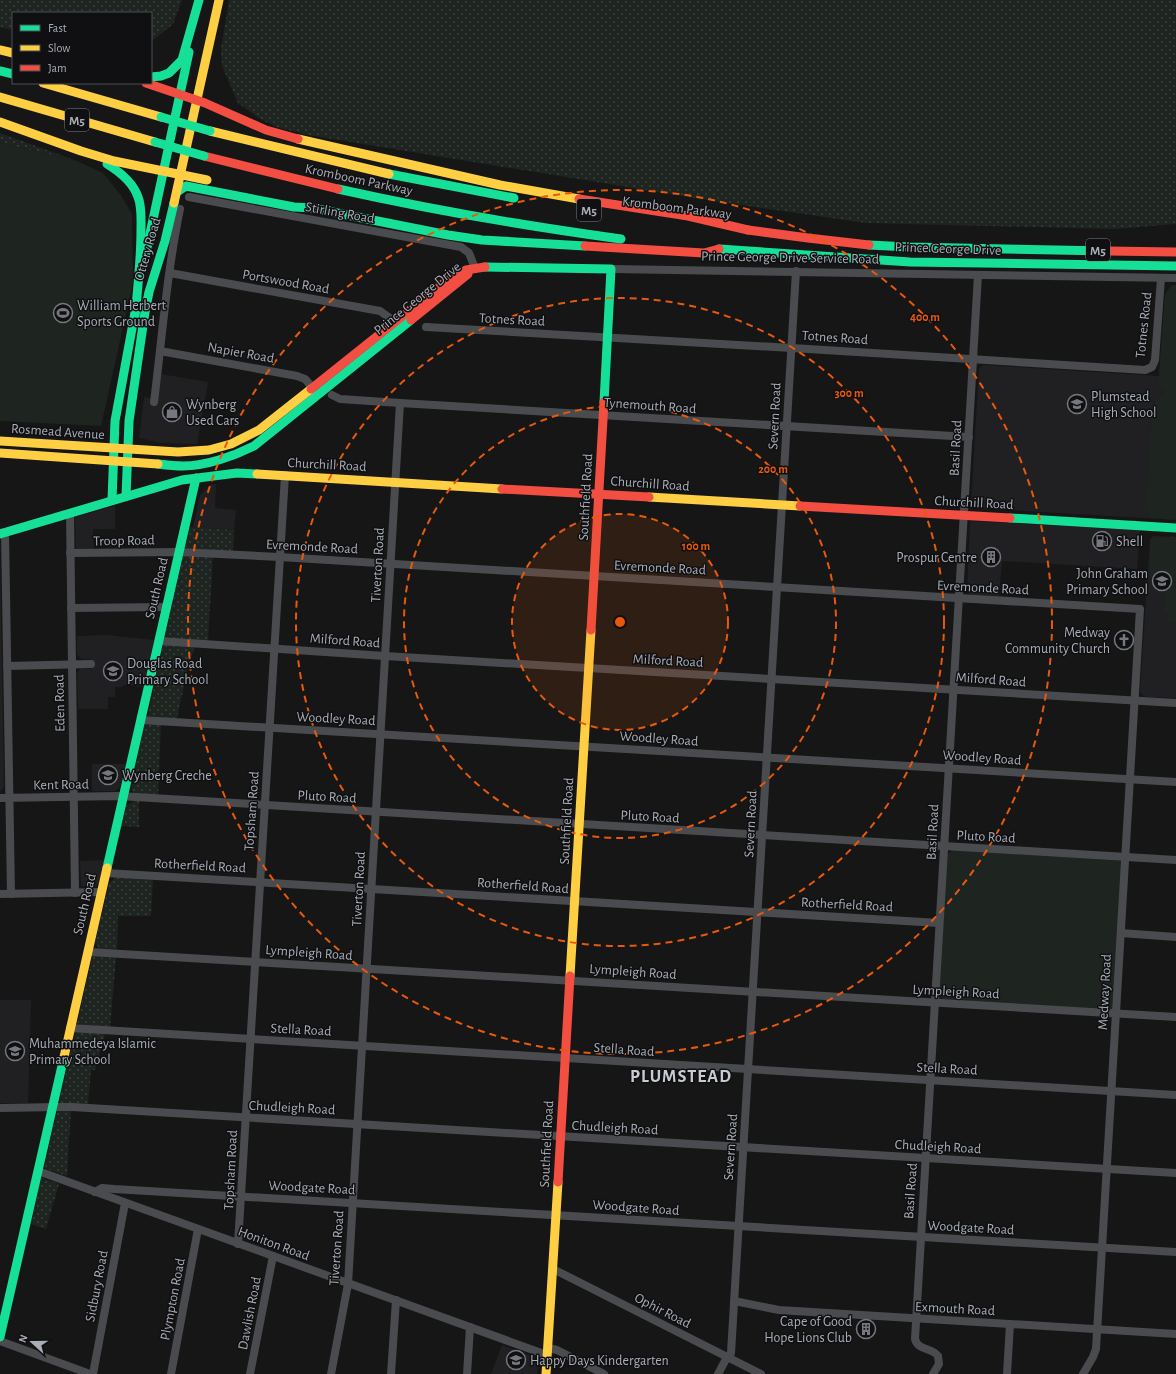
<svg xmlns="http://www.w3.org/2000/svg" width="1176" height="1374" font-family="'Alegreya Sans',sans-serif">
<defs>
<pattern id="grass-dots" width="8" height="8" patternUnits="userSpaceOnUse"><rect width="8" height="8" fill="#1e241f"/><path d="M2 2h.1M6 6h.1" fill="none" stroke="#3c413d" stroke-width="1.8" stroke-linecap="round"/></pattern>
</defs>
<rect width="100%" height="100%" fill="#161616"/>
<g fill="#202022">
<polygon points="1172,285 1176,285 1176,520 975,508 971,504 979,369 983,365 1159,376 1165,294"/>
<polygon points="161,374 208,382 197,444 161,443 139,438 144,397 158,399"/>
<polygon points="212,484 216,484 215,508 236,510 234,530 193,527 200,495"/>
<polygon points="115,506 115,529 93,529 94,550 76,551 75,517"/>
<polygon points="971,521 1140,530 1137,569 1002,561 999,596 972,595 969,593 967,589 970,523"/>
<polygon points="1153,536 1176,537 1176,698 1146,697 1142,695 1140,691 1150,539"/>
<polygon points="0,560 4,787 0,791"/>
<polygon points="107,635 154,640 143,687 128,685 123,685 123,687 115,687 115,697 108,697 108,709 78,709 77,673 80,669 92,669 91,659 82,659 77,654 77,636"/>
<polygon points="92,764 126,764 120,787 115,791 92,791"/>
<polygon points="105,860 99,883 96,886 81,886 80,861"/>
<polygon points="0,1000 31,1000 28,1103 0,1103"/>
<polygon points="502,1345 532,1356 538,1363 537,1374 491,1374"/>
</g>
<g fill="url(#grass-dots)">
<polygon points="0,0 182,0 173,24 151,42 151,13 13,13 13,30 0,27"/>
<polygon points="229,0 1176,0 1176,224 1115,229 866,223 713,201 308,135 276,127 260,119 238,103 222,66 221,49"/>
<polygon points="0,133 77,161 0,143"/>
<polygon points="190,527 234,530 233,552 185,549"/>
<polygon points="183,555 213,557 208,641 164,638"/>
<polygon points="163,645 195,646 187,671 177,719 148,716"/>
<polygon points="147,724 161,724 158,795 134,794 131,789 144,725"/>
<polygon points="133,800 139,801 139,827 121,826 126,805 133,802"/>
<polygon points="115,876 153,879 151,916 118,916 117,950 97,949 98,947 95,943 109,883 114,879"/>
<polygon points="93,957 116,958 110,1028 77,1024 92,958"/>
<polygon points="77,1032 105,1034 95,1070 91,1070 88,1105 62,1103 59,1102 75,1033"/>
<polygon points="57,1111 71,1111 67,1176 44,1168"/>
<polygon points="41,1178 59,1184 46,1229 31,1224"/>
</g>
<g fill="#1e241f">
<polygon points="0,143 77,161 103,173 120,194 132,214 133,283 101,426 0,421"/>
<polygon points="1172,285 1176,285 1176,520 1149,518 1149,513 1146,505 1152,410 1154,403 1166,391 1159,383 1159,376 1165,294"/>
<polygon points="1170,536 1176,537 1176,622 1167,621 1168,614 1164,613 1167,576 1149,575 1151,540 1154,537 1169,538"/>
<polygon points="953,850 1124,861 1114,1010 943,999 939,995 947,854"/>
</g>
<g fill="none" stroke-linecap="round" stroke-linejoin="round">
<g stroke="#4a4b4e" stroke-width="8">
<polyline points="189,197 461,247 469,253 475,268"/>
<polyline points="611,269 1176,278"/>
<polyline points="170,273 380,311 387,316 395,322"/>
<polyline points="426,327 792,348 1145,370 1152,367 1155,360 1161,278"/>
<polyline points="160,351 297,376 305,379 313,388"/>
<polyline points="332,395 340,399 400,403 969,437"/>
<path d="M154 402C162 338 167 272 180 209"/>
<polyline points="70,513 75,893"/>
<polyline points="5,532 11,894"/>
<polyline points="70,553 178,552 279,557 1140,609 1096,1349 1093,1357 1083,1374"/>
<polyline points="71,608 166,607"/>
<polyline points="159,641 385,656 1176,703"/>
<polyline points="7,666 91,664"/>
<polyline points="141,720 1176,782"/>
<polyline points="0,798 119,796 1176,860"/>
<polyline points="106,873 939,923"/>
<polyline points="0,894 101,892"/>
<polyline points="1121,933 1176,937"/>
<polyline points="88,952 1176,1017"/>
<polyline points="70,1028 1176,1095"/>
<polyline points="0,1108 58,1107 72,1107 1176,1173"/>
<polyline points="38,1171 547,1355"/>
<polyline points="95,1192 102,1188 114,1189 1176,1252"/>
<polyline points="238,1244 285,475"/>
<polyline points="553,1269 761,1374"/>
<polyline points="734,1301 779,1310 1176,1334"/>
<polyline points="0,1341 90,1374"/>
<polyline points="548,1348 557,1350 604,1374"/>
<polyline points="93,1374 125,1203"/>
<polyline points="171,1374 198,1229"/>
<polyline points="250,1374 273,1256"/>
<polyline points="331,1374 348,1284 400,403"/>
<polyline points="391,1374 396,1300"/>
<polyline points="467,1374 470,1327"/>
<polyline points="718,1374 725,1361 731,1353 796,271"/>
<path d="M933 1374 939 1364 938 1356C932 1347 918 1351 915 1339L978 275"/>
<polyline points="1007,1374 1010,1324"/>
</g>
<g stroke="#16e098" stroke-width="9">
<polyline points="0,71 13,74"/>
<polyline points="151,77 161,76 169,73 182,60 199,0"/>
<path d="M107 164C120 172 133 182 138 197 142 207 141 219 141 230 141 259 138 287 135 316"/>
<polyline points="389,174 514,198"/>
<path d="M338 189C432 210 526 226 621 239"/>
<polyline points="177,192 186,186 294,207 312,208 448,235 482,240 585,246"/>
<polyline points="869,245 909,247 1108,251"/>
<polyline points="719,249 910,262 1176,266"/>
<polyline points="145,257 189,52"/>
<polyline points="485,267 611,269 604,402"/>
<path d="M158 464C166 465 175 466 183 466 206 466 234 456 254 446L411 320"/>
<polyline points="126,496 129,421 145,312 149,292 165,241 174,203"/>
<polyline points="112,500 115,421 136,307"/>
<polyline points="1010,518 1176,528"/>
<polyline points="0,534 182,480 237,473 257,474"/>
<polyline points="107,868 196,478"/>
<polyline points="0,1337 64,1057"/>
</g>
<g stroke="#ffcf43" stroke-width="9">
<polyline points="0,50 13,53"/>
<polyline points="43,83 161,117"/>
<polyline points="0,97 155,142"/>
<polyline points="0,122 81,151 114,161 207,180"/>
<polyline points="210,131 389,174"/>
<polyline points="298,139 500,185 579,199"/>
<polyline points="174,203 219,0"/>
<polyline points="0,441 178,452 209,450 231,444 259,430 311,389"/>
<polyline points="0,453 158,464"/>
<polyline points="257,474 502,489"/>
<polyline points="649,497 800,506"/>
<polyline points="570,976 591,630"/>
<polyline points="64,1057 107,868"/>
<polyline points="546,1374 558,1182"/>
</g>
<g stroke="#f24e42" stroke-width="9">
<polyline points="146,83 205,103 266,130 298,139"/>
<polyline points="204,156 338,189"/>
<polyline points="579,199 688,216 748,230"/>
<polyline points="748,230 808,238 869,245"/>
<polyline points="585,246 704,253 719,249"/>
<polyline points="1108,251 1176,252"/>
<polyline points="411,320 468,274"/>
<polyline points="311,389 445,282 466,270 485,267"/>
<polyline points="502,489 649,497"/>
<polyline points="800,506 1010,518"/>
<polyline points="591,630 604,402"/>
<polyline points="558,1182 570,976"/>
</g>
<g stroke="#16e098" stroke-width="9">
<polyline points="161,117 210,131"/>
<polyline points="155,142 204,156"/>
</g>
</g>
<circle cx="620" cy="622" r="108" fill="#e8590c" fill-opacity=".12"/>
<g fill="none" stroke="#e8590c" stroke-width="2" stroke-dasharray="7 5">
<circle cx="620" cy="622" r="108"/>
<circle cx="620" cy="622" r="216"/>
<circle cx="620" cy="622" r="324"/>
<circle cx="620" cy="622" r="432"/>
</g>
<defs>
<g id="stadium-ring" transform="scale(1)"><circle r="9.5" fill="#101012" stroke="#75787e" stroke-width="1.5"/><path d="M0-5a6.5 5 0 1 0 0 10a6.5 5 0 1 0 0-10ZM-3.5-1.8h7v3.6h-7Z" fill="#75787e"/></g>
<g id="school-ring" transform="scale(1)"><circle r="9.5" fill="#101012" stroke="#75787e" stroke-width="1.5"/><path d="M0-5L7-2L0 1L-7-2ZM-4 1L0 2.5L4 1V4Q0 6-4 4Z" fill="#75787e"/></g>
<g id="shop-ring" transform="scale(1)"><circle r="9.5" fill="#101012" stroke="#75787e" stroke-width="1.5"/><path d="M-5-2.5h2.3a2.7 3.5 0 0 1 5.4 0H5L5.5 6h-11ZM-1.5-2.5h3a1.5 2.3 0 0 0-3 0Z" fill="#75787e"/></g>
<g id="fuel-ring" transform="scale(1)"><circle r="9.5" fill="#101012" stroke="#75787e" stroke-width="1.5"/><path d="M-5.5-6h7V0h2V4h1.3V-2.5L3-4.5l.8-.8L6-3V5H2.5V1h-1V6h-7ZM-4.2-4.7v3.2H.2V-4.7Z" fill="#75787e"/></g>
<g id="building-ring" transform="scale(1)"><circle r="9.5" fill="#101012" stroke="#75787e" stroke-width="1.5"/><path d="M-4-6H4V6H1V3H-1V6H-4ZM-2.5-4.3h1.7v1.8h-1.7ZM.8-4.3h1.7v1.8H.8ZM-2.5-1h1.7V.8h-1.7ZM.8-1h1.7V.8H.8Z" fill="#75787e"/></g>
<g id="church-ring" transform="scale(1)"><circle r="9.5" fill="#101012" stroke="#75787e" stroke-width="1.5"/><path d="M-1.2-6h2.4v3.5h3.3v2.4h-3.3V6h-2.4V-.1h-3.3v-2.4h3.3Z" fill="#75787e"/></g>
</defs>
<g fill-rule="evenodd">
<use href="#stadium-ring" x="63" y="313"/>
<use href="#school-ring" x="1077" y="404"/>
<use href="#shop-ring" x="172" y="412"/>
<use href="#fuel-ring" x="1102" y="541"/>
<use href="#building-ring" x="991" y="557"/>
<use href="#school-ring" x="1162" y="581"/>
<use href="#church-ring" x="1124" y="640"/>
<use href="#school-ring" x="113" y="671"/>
<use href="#school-ring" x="108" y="775"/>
<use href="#school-ring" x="15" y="1051"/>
<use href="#building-ring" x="866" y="1329"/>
<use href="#school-ring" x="516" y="1360"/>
</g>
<g text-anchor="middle" stroke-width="3" stroke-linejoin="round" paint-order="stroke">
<g fill="#101012" stroke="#7a7e85" stroke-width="1">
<rect x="65" y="109" width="24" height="22" rx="3"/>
<rect x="577" y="199" width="24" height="22" rx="3"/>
<rect x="1086" y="239" width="24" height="22" rx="3"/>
</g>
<g font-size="13" font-weight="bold" fill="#a8adb6">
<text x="77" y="125">M5</text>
<text x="589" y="215">M5</text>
<text x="1098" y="255">M5</text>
</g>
<g font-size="14" fill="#a8adb6" stroke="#101012">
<text transform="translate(359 179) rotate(12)" y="5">Kromboom Parkway</text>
<text transform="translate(677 207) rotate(7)" y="5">Kromboom Parkway</text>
<text transform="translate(340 212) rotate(10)" y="5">Stirling Road</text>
<text transform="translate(948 248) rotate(2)" y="5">Prince George Drive</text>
<text transform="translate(147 249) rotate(-74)" y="5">Ottery Road</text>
<text transform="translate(790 257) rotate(1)" y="5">Prince George Drive Service Road</text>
<text transform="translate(286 281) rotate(10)" y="5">Portswood Road</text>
<text transform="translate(417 298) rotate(-39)" y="5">Prince George Drive</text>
<text transform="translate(512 319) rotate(3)" y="5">Totnes Road</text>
<text transform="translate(1143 325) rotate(-84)" y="5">Totnes Road</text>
<text transform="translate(835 337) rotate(4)" y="5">Totnes Road</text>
<text transform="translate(241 352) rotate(10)" y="5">Napier Road</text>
<text transform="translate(650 405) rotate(4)" y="5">Tynemouth Road</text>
<text transform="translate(774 416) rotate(-87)" y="5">Severn Road</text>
<text transform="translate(58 431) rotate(4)" y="5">Rosmead Avenue</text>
<text transform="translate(955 448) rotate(-87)" y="5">Basil Road</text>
<text transform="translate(327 464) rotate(3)" y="5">Churchill Road</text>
<text transform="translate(650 483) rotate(4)" y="5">Churchill Road</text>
<text transform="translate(585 497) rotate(-87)" y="5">Southfield Road</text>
<text transform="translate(974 502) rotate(3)" y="5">Churchill Road</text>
<text transform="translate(124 540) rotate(-1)" y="5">Troop Road</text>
<text transform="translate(312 546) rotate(3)" y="5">Evremonde Road</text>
<text transform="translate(377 565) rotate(-87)" y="5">Tiverton Road</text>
<text transform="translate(660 567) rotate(3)" y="5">Evremonde Road</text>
<text transform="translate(983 587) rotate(3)" y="5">Evremonde Road</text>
<text transform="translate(156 588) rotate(-77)" y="5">South Road</text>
<text transform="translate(345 640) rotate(4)" y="5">Milford Road</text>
<text transform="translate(668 660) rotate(3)" y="5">Milford Road</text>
<text transform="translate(991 679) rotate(4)" y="5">Milford Road</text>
<text transform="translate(59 703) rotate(-91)" y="5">Eden Road</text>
<text transform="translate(336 718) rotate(3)" y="5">Woodley Road</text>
<text transform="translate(659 738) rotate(4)" y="5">Woodley Road</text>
<text transform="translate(982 757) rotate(4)" y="5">Woodley Road</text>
<text transform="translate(61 784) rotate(-1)" y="5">Kent Road</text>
<text transform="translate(327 796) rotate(3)" y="5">Pluto Road</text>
<text transform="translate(251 811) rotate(-86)" y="5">Topsham Road</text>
<text transform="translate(650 816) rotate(3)" y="5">Pluto Road</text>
<text transform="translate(566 821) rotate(-87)" y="5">Southfield Road</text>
<text transform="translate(750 824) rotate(-87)" y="5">Severn Road</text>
<text transform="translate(932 832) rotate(-87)" y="5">Basil Road</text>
<text transform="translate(986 836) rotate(3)" y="5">Pluto Road</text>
<text transform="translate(200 865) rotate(3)" y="5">Rotherfield Road</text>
<text transform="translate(523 885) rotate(4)" y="5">Rotherfield Road</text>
<text transform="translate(358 889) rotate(-87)" y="5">Tiverton Road</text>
<text transform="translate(84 904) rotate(-77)" y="5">South Road</text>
<text transform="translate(847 904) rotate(3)" y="5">Rotherfield Road</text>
<text transform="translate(309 952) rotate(4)" y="5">Lympleigh Road</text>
<text transform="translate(633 971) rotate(4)" y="5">Lympleigh Road</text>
<text transform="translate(956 991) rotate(3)" y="5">Lympleigh Road</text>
<text transform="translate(1104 992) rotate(-87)" y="5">Medway Road</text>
<text transform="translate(301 1029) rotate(3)" y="5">Stella Road</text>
<text transform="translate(624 1049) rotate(4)" y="5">Stella Road</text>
<text transform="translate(947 1068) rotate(3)" y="5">Stella Road</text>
<text transform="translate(292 1107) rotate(3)" y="5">Chudleigh Road</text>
<text transform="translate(615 1127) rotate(3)" y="5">Chudleigh Road</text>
<text transform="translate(546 1144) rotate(-87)" y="5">Southfield Road</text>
<text transform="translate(938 1146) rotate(3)" y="5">Chudleigh Road</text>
<text transform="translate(730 1147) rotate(-86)" y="5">Severn Road</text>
<text transform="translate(230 1170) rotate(-87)" y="5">Topsham Road</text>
<text transform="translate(312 1187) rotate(3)" y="5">Woodgate Road</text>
<text transform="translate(910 1191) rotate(-86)" y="5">Basil Road</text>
<text transform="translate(636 1207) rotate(4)" y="5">Woodgate Road</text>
<text transform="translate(971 1227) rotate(3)" y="5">Woodgate Road</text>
<text transform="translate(274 1243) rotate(20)" y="5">Honiton Road</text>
<text transform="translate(336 1248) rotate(-86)" y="5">Tiverton Road</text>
<text transform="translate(96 1286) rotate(-79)" y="5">Sidbury Road</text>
<text transform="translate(172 1299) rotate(-79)" y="5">Plympton Road</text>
<text transform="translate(955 1308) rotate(3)" y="5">Exmouth Road</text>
<text transform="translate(663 1310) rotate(27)" y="5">Ophir Road</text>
<text transform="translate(249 1313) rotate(-79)" y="5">Dawlish Road</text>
</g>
<g font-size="14" fill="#a8adb6" stroke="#101012" text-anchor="start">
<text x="77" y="310">William Herbert<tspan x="77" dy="16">Sports Ground</tspan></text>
<text x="1091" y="401">Plumstead<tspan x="1091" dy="16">High School</tspan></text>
<text x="186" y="409">Wynberg<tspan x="186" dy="16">Used Cars</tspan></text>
<text x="1116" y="546">Shell</text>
<text x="977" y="562" text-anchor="end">Prospur Centre</text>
<text x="1148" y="578" text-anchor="end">John Graham<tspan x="1148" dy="16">Primary School</tspan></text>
<text x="1110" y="637" text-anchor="end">Medway<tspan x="1110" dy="16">Community Church</tspan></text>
<text x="127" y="668">Douglas Road<tspan x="127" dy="16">Primary School</tspan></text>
<text x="122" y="780">Wynberg Creche</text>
<text x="29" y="1048">Muhammedeya Islamic<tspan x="29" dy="16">Primary School</tspan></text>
<text x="852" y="1326" text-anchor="end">Cape of Good<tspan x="852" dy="16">Hope Lions Club</tspan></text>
<text x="530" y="1365">Happy Days Kindergarten</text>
</g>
<g font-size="18" font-weight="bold" letter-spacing="1" fill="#c8ccd2" stroke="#101012">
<text x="681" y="1082">PLUMSTEAD</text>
</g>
</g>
<circle cx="620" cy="622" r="6" fill="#e8590c" stroke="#101012" stroke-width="2"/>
<g font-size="12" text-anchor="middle" font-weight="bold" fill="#e8590c" stroke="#101012" stroke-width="3" stroke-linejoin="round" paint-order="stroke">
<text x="925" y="321">400 m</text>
<text x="849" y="397">300 m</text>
<text x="773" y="473">200 m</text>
<text x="696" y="550">100 m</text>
</g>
<rect x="12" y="12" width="140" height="72" fill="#101012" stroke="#4d4f54"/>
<rect x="20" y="25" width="20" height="6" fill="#16e098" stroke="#4d4f54"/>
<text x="48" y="32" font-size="12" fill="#a8adb6">Fast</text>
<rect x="20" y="45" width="20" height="6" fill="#ffcf43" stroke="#4d4f54"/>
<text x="48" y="52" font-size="12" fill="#a8adb6">Slow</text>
<rect x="20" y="65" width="20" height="6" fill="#f24e42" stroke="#4d4f54"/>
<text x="48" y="72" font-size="12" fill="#a8adb6">Jam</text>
<g transform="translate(32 1342) rotate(291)" stroke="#101012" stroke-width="3" paint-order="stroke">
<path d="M0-3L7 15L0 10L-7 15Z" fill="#a8adb6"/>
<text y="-6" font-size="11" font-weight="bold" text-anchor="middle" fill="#a8adb6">N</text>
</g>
</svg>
